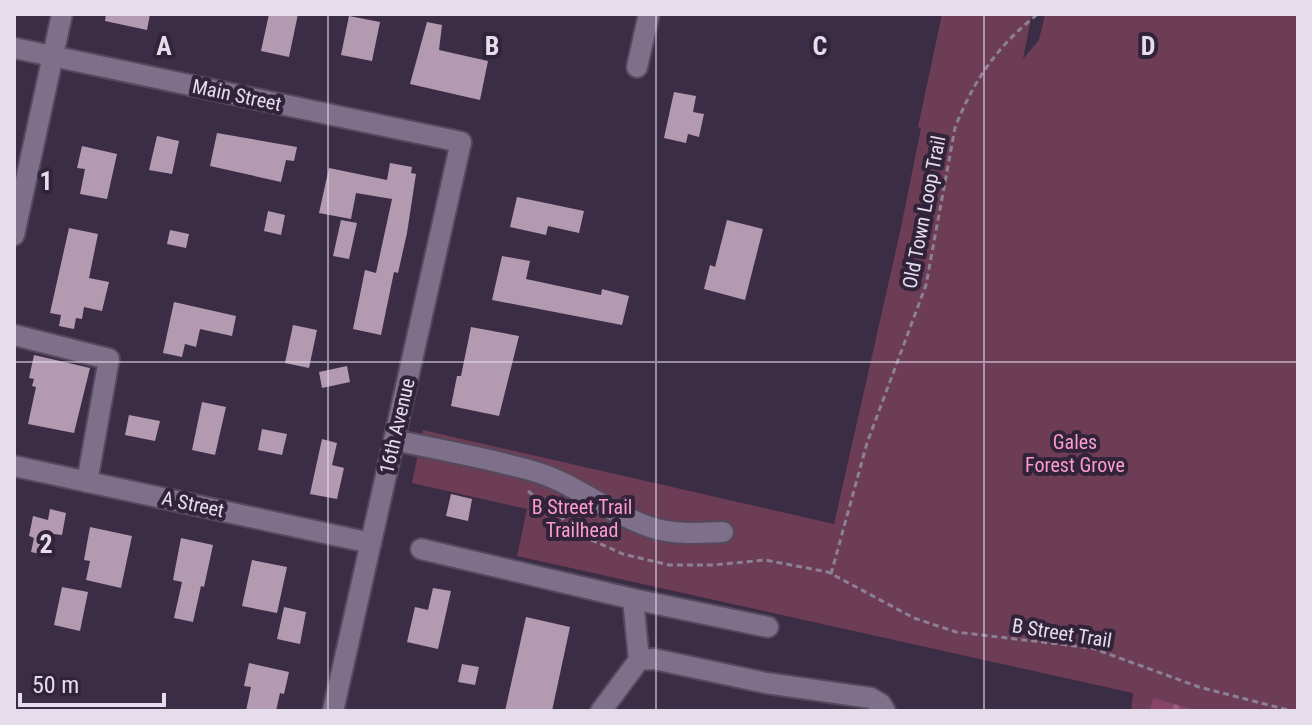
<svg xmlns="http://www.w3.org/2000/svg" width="1312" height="725" font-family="'Roboto Condensed',sans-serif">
<defs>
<pattern id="forest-firs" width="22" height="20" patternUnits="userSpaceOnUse" patternTransform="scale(2)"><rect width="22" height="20" fill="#864567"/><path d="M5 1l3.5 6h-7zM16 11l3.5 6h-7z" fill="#975f7d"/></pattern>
</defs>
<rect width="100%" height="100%" fill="#3b2d45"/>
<polygon fill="#6c3d55" points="942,14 1032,14 1023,59 1039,40 1045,14 1298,14 1298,711 1131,711 1133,693 517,556 527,509 412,483 423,430 834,524 900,232 921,128 918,127"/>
<polygon fill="url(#forest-firs)" points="1153,698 1200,711 1150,711"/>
<g fill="#b49ab1">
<polygon points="106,14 150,14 147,30 105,21"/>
<polygon points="269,14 298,14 289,57 261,51"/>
<polygon points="349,16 380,22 372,61 341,55"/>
<polygon points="427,22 442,25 439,50 488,61 480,100 410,84"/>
<polygon points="674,92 696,96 693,112 704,114 699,137 688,134 686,143 664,138"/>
<polygon points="217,133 297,147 294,161 286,160 281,182 210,166"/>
<polygon points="157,136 179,141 172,174 149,170"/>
<polygon points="82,146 117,154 107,199 80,194 85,169 77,168"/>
<polygon points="390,163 412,167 411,173 416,174 407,233 398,273 394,272 381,335 353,329 365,270 376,273 392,199 356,193 351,219 319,213 329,168 387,180"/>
<polygon points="517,197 584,211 579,233 548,226 546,235 510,227"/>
<polygon points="268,211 285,215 281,235 264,231"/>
<polygon points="341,220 357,223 349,259 333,256"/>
<polygon points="727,220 763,229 745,300 704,289 710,265 715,267"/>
<polygon points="69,228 98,234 89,278 109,282 102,311 84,307 82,319 76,318 74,329 59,326 61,315 50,313"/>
<polygon points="170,230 189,234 186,248 167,244"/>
<polygon points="502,256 530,261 526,279 601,295 602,289 629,296 622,325 492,300"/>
<polygon points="174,302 236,316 232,336 200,329 196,347 185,344 182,357 163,353"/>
<polygon points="293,325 317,330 309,368 285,363"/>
<polygon points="471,327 519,336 499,416 451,406 457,376 461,376"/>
<polygon points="34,355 90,368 74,433 28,424 36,387 32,386 34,379 29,378"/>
<polygon points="347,366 350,382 322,388 319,372"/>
<polygon points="202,402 226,407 215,455 192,450"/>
<polygon points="129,415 160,421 155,441 125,435"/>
<polygon points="262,429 287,434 282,455 258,450"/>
<polygon points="322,439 337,443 332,465 344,468 337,499 310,494"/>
<polygon points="451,494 472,499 468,521 446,516"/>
<polygon points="50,509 66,513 62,535 54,534 49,556 31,552 34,538 29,536 33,516 48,520"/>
<polygon points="90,527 132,536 121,588 86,580 90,561 84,560"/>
<polygon points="181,538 213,545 204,587 201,586 193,622 174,618 182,582 173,580"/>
<polygon points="252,560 287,567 277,613 242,606"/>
<polygon points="62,587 88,592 80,631 54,625"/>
<polygon points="433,588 451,591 438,649 407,642 415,607 428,610"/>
<polygon points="284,607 306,612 300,644 277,639"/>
<polygon points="526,617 570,627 552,711 505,711"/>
<polygon points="249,663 289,672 284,694 280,693 276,711 246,711 251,687 244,686"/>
<polygon points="462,664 479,667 475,685 458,682"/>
</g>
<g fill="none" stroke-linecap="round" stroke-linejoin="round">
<g stroke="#55495d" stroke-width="24">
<g id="minor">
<polyline points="14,48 461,142 333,711"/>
<polyline points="637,67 649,14"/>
<polyline points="14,235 62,14"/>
<polyline points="14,335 109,359 87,482"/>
<path d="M394 440C440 450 488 458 533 471 575 483 608 513 650 527 673 535 699 533 723 532"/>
<polyline points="14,466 371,543"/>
<polyline points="421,549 633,599 768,627"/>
<polyline points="633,599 639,660"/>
<polyline points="601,711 639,660 654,659 766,683 871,698 881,704 885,711"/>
</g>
</g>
<g stroke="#8c8094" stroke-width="3" stroke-dasharray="6 4" stroke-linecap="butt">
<polyline points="528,491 587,538 623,554 669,565 713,565 765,560 828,572 914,618 956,632 1092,648 1199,687 1292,711"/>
<path d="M831 574 867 443 926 285 955 128C973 81 998 45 1038 14"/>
</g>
<use href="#minor" stroke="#7e6f8a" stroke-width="20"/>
</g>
<path fill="none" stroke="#e6ddec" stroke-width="2" stroke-opacity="0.55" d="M328 14V711M656 14V711M984 14V711M14 362H1298"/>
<g text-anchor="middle" stroke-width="8" stroke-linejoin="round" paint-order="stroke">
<g font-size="20" fill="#e6ddec" stroke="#31233a">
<text transform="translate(237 95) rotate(12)" y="7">Main Street</text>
<text transform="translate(924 212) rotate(-79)" y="7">Old Town Loop Trail</text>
<text transform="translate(397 426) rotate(-77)" y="7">16th Avenue</text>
<text transform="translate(193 504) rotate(12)" y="7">A Street</text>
<text transform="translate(1062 633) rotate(9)" y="7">B Street Trail</text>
</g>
<g font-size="20" fill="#fc9ccc" stroke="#31233a">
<text x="1075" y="449">Gales<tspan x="1075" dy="23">Forest Grove</tspan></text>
<text x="582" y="514">B Street Trail<tspan x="582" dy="23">Trailhead</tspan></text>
</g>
</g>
<g font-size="26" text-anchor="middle" font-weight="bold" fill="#e6ddec" stroke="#31233a" stroke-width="8" stroke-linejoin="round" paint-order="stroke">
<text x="164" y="55">A</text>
<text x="492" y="55">B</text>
<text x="820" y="55">C</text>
<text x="1148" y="55">D</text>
<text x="46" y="190">1</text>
<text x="46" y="553">2</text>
</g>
<rect width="1312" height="725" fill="none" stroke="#e6ddec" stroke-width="32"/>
<path d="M20 693v12h144v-12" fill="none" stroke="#e6ddec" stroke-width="4"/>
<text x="32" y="693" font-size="24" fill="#e6ddec" stroke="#31233a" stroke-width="6" paint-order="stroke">50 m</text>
</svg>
